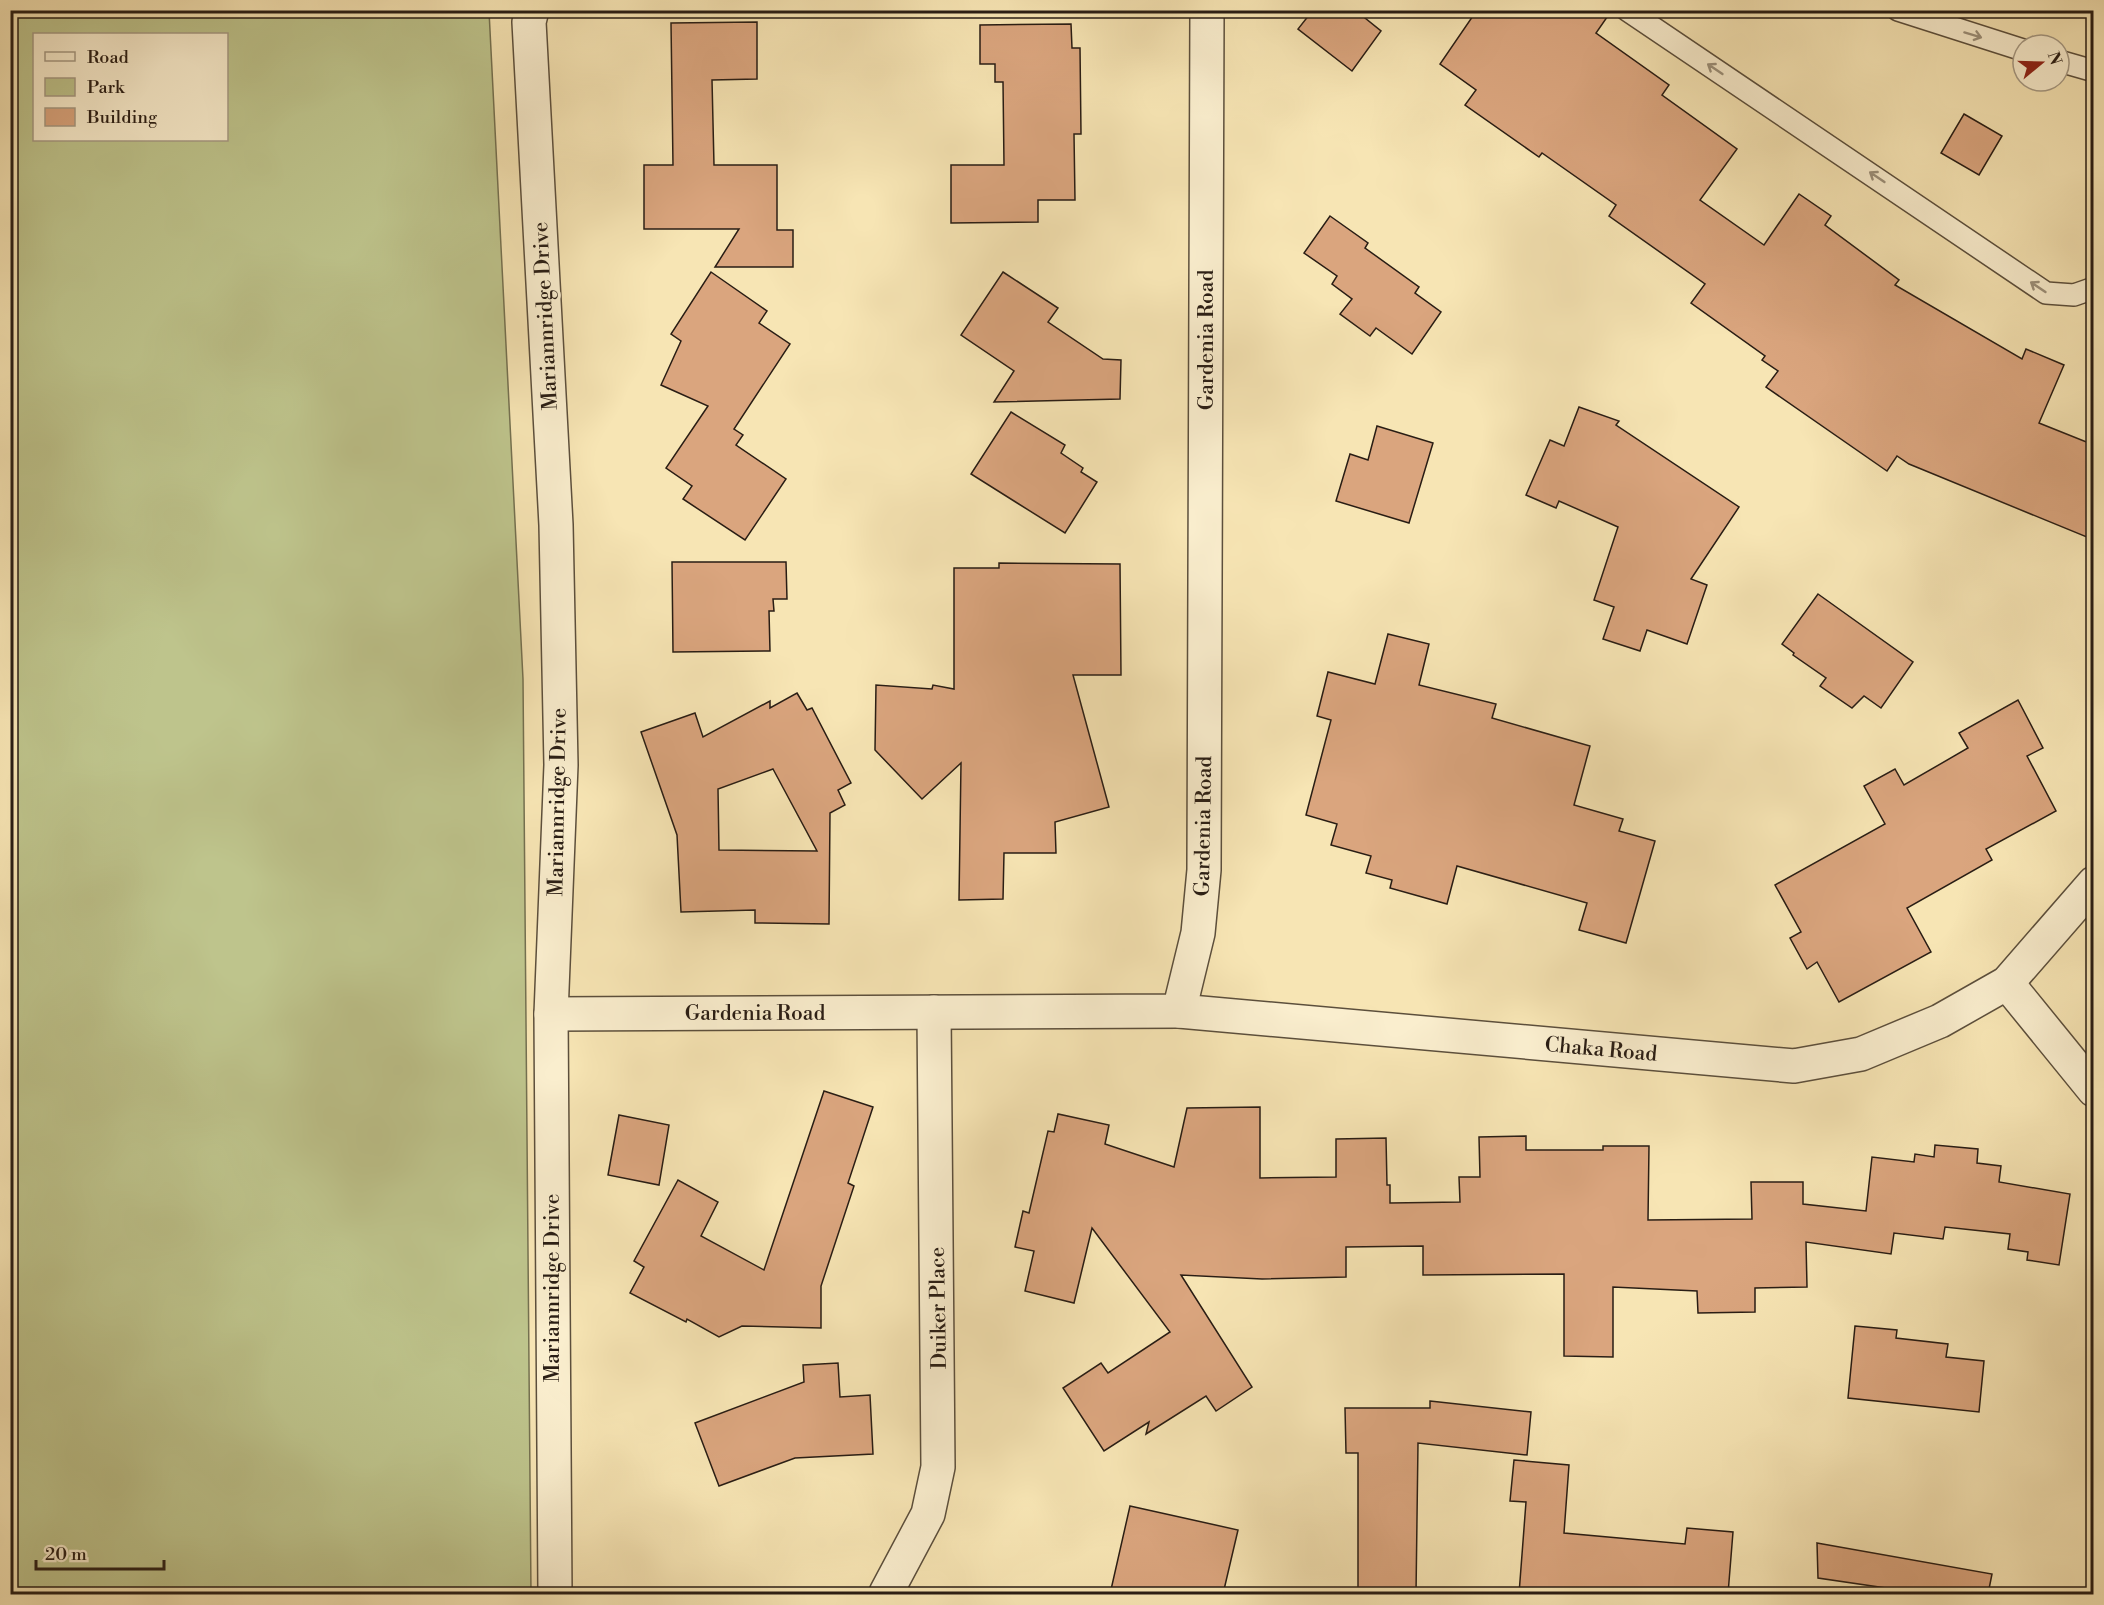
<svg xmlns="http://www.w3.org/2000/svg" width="2104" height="1605" font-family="'Libre Bodoni',serif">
<rect width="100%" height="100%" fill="#f7e5b4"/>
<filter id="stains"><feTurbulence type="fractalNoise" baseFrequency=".00333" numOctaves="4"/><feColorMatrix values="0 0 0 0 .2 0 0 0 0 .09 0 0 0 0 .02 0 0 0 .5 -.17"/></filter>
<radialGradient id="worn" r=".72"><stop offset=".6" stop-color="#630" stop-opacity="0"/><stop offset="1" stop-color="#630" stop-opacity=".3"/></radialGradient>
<path fill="#bec48c" stroke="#747050" stroke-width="1.5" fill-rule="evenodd" d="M11 10 489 11 523 679 531 1594H11ZM34 34H226V140H34Z"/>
<g fill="#daa57e" stroke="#291d14" stroke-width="1.5" fill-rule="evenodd">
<polygon points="1313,10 1355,10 1381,31 1352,71 1298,29"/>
<polygon points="1477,10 1612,10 1596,33 1669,85 1662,95 1737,149 1700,200 1764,245 1799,194 1831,216 1825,225 1899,280 1895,285 2022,359 2026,349 2064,365 2039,423 2094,445 2094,540 1909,464 1897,456 1887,471 1766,387 1778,371 1762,360 1765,356 1691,303 1705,284 1609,216 1616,205 1542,153 1539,157 1465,105 1476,90 1440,64"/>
<polygon points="757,22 757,79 712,80 714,165 777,165 777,230 793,230 793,267 715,267 739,229 644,229 644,165 673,165 671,23"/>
<polygon points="1071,24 1072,48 1080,48 1081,134 1074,134 1075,200 1038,200 1038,222 951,223 951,165 1004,165 1003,82 995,82 995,64 980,64 980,25"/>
<polygon points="1964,114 2002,136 1979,175 1941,153"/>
<polygon points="1330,216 1368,243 1365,248 1419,287 1415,293 1441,312 1412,354 1376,328 1370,336 1340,314 1352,299 1332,284 1337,276 1304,253"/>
<polygon points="711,272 767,311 759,323 790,344 734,429 743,435 736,445 786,479 745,540 683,499 692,486 666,468 708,406 661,385 681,341 671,334"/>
<polygon points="1003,272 1058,308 1048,322 1103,359 1121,360 1120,399 994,402 1014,371 961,335"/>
<polygon points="1579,407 1619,421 1616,425 1739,507 1691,579 1707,585 1687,644 1647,630 1640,651 1603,639 1614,607 1594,600 1618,527 1559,501 1556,508 1526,495 1550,440 1564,446"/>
<polygon points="1011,412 1065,445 1061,453 1083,468 1081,472 1097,482 1065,533 971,474"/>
<polygon points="1377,426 1433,443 1409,523 1336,501 1350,454 1368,460"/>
<polygon points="672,562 786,562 787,599 773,599 774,611 769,611 770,651 673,652"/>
<polygon points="999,563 1120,564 1121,675 1073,675 1109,807 1055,822 1056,853 1004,853 1003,899 959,900 961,763 922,799 875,750 876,685 932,689 933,685 954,689 954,568 999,568"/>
<polygon points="1818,594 1913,662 1881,708 1864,696 1852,708 1820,686 1826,678 1793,655 1794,653 1782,644"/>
<polygon points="1388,634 1429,644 1419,685 1496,704 1492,718 1590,746 1574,805 1623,819 1619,831 1655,841 1626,943 1579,930 1587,903 1457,866 1447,904 1390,888 1392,880 1366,873 1371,856 1331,845 1337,824 1306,815 1331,720 1317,716 1328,672 1375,684"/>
<path d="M797 693 807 710 812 708 851 783 838 790 845 805 830 813 829 924 755 923V910L681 912 677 835 641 732 695 713 703 737 770 701V708ZM773 769 817 851 719 850 718 789Z"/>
<polygon points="2018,700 2043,748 2027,756 2056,811 1986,849 1992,860 1907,908 1931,952 1839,1002 1817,962 1807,969 1790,938 1801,932 1775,885 1885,824 1864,786 1895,769 1904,785 1968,748 1959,733"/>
<polygon points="824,1091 873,1107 848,1183 854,1186 821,1286 821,1328 742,1326 719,1337 687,1319 686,1322 630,1293 644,1267 634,1261 678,1180 718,1202 701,1236 764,1270"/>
<polygon points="1260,1107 1260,1178 1336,1177 1336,1139 1386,1138 1387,1185 1390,1185 1390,1203 1460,1202 1459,1177 1480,1177 1479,1137 1526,1136 1526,1150 1603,1150 1603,1146 1649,1146 1648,1220 1752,1219 1751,1182 1803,1182 1803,1204 1866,1211 1872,1157 1914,1162 1915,1154 1934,1157 1935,1145 1978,1149 1977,1163 2001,1166 1999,1182 2070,1194 2059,1265 2027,1260 2028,1252 2008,1249 2010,1234 1945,1227 1943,1239 1894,1233 1891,1254 1806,1242 1807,1287 1755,1288 1755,1312 1698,1313 1697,1291 1613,1287 1613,1357 1564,1356 1564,1274 1423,1275 1423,1246 1346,1247 1346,1277 1262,1279 1181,1275 1252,1387 1216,1411 1206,1396 1146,1434 1149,1422 1104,1451 1063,1388 1101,1363 1108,1373 1170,1332 1092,1228 1074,1303 1025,1291 1034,1251 1015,1247 1023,1211 1029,1213 1048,1131 1054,1132 1058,1114 1109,1125 1105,1144 1174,1167 1187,1108"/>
<polygon points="619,1115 669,1125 659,1185 608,1175"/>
<polygon points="1855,1326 1897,1330 1896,1338 1948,1344 1946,1357 1984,1361 1979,1412 1848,1398"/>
<polygon points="838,1363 840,1397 870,1395 873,1454 795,1458 719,1486 695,1423 804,1382 803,1365"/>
<polygon points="1430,1401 1531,1412 1527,1455 1418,1443 1416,1594 1358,1594 1358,1453 1346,1453 1345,1408 1430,1408"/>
<polygon points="1514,1460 1569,1465 1564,1533 1685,1544 1687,1528 1733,1532 1728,1594 1519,1594 1526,1502 1510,1501"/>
<polygon points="1130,1506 1238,1530 1223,1594 1110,1594"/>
<polygon points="1817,1543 1992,1574 1988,1594 1927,1594 1818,1578"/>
</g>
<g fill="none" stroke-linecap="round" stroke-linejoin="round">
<g stroke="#5c4f3c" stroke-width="24">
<g id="lane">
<polyline points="1627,10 2046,293 2074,295 2094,288"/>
<polyline points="1898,10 2023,50"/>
<polyline points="2059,61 2094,71"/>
</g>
</g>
<g stroke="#5c4f3c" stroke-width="36">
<g id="street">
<polyline points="532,10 529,22 556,525 561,765 551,1014 555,1594"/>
<polyline points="2007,983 2094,1090"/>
<polyline points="1179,1011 1794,1066 1861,1054 1940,1021 2007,983 2094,883"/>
<polyline points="551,1014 1179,1011 1198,933 1204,870 1207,10"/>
<polyline points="886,1593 928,1514 938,1467 934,1012"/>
</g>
</g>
<use href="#lane" stroke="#faeece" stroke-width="21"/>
<use href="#street" stroke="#faeece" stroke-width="33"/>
</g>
<defs><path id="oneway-shaft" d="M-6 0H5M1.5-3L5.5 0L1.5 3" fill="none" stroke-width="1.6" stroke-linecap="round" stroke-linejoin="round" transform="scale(1.5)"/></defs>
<g stroke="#9c907a">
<use href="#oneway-shaft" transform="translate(1973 35) rotate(17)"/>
<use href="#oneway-shaft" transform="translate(1715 69) rotate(-146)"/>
<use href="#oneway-shaft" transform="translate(1877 177) rotate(-146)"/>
<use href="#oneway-shaft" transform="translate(2038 287) rotate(-146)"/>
</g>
<g text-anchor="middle" stroke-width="6" stroke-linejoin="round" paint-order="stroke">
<g font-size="21" fill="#291d14" stroke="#faeece">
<text transform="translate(545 316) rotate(-93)" y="7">Mariannridge Drive</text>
<text transform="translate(1206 340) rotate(-90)" y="7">Gardenia Road</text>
<text transform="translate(557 802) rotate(-89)" y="7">Mariannridge Drive</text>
<text transform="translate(1203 826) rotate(-89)" y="7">Gardenia Road</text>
<text x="755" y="1020">Gardenia Road</text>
<text transform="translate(1601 1049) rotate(5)" y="7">Chaka Road</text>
<text transform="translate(552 1288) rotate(-90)" y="7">Mariannridge Drive</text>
<text transform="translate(938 1308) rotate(-91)" y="7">Duiker Place</text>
</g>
</g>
<rect width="2104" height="1605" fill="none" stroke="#f7e5b4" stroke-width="36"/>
<rect x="12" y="12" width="2080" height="1581" fill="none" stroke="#291d14" stroke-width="3"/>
<rect x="18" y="18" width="2068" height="1569" fill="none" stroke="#291d14" stroke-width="1.5"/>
<rect x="33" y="33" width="195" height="108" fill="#faeece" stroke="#a69a84" stroke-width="1.5"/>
<rect x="45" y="52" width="30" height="9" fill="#faeece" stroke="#a69a84" stroke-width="1.5"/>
<text x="87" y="63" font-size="18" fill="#291d14">Road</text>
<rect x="45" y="78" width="30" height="18" fill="#bec48c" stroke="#a69a84" stroke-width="1.5"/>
<text x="87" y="93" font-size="18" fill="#291d14">Park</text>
<rect x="45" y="108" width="30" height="18" fill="#daa57e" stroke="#a69a84" stroke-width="1.5"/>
<text x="87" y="123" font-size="18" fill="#291d14">Building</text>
<g transform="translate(2041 63) rotate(71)"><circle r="28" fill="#faeece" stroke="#a69a84" stroke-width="1.5"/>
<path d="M0-4.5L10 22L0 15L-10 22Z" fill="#8f2418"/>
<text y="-9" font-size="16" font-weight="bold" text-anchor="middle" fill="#291d14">N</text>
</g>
<path d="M36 1560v9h128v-9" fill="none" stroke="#291d14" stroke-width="3"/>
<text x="45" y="1560" font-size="18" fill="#291d14" stroke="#faeece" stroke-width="4.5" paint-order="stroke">20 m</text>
<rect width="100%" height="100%" filter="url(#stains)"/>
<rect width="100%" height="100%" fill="url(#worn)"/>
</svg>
